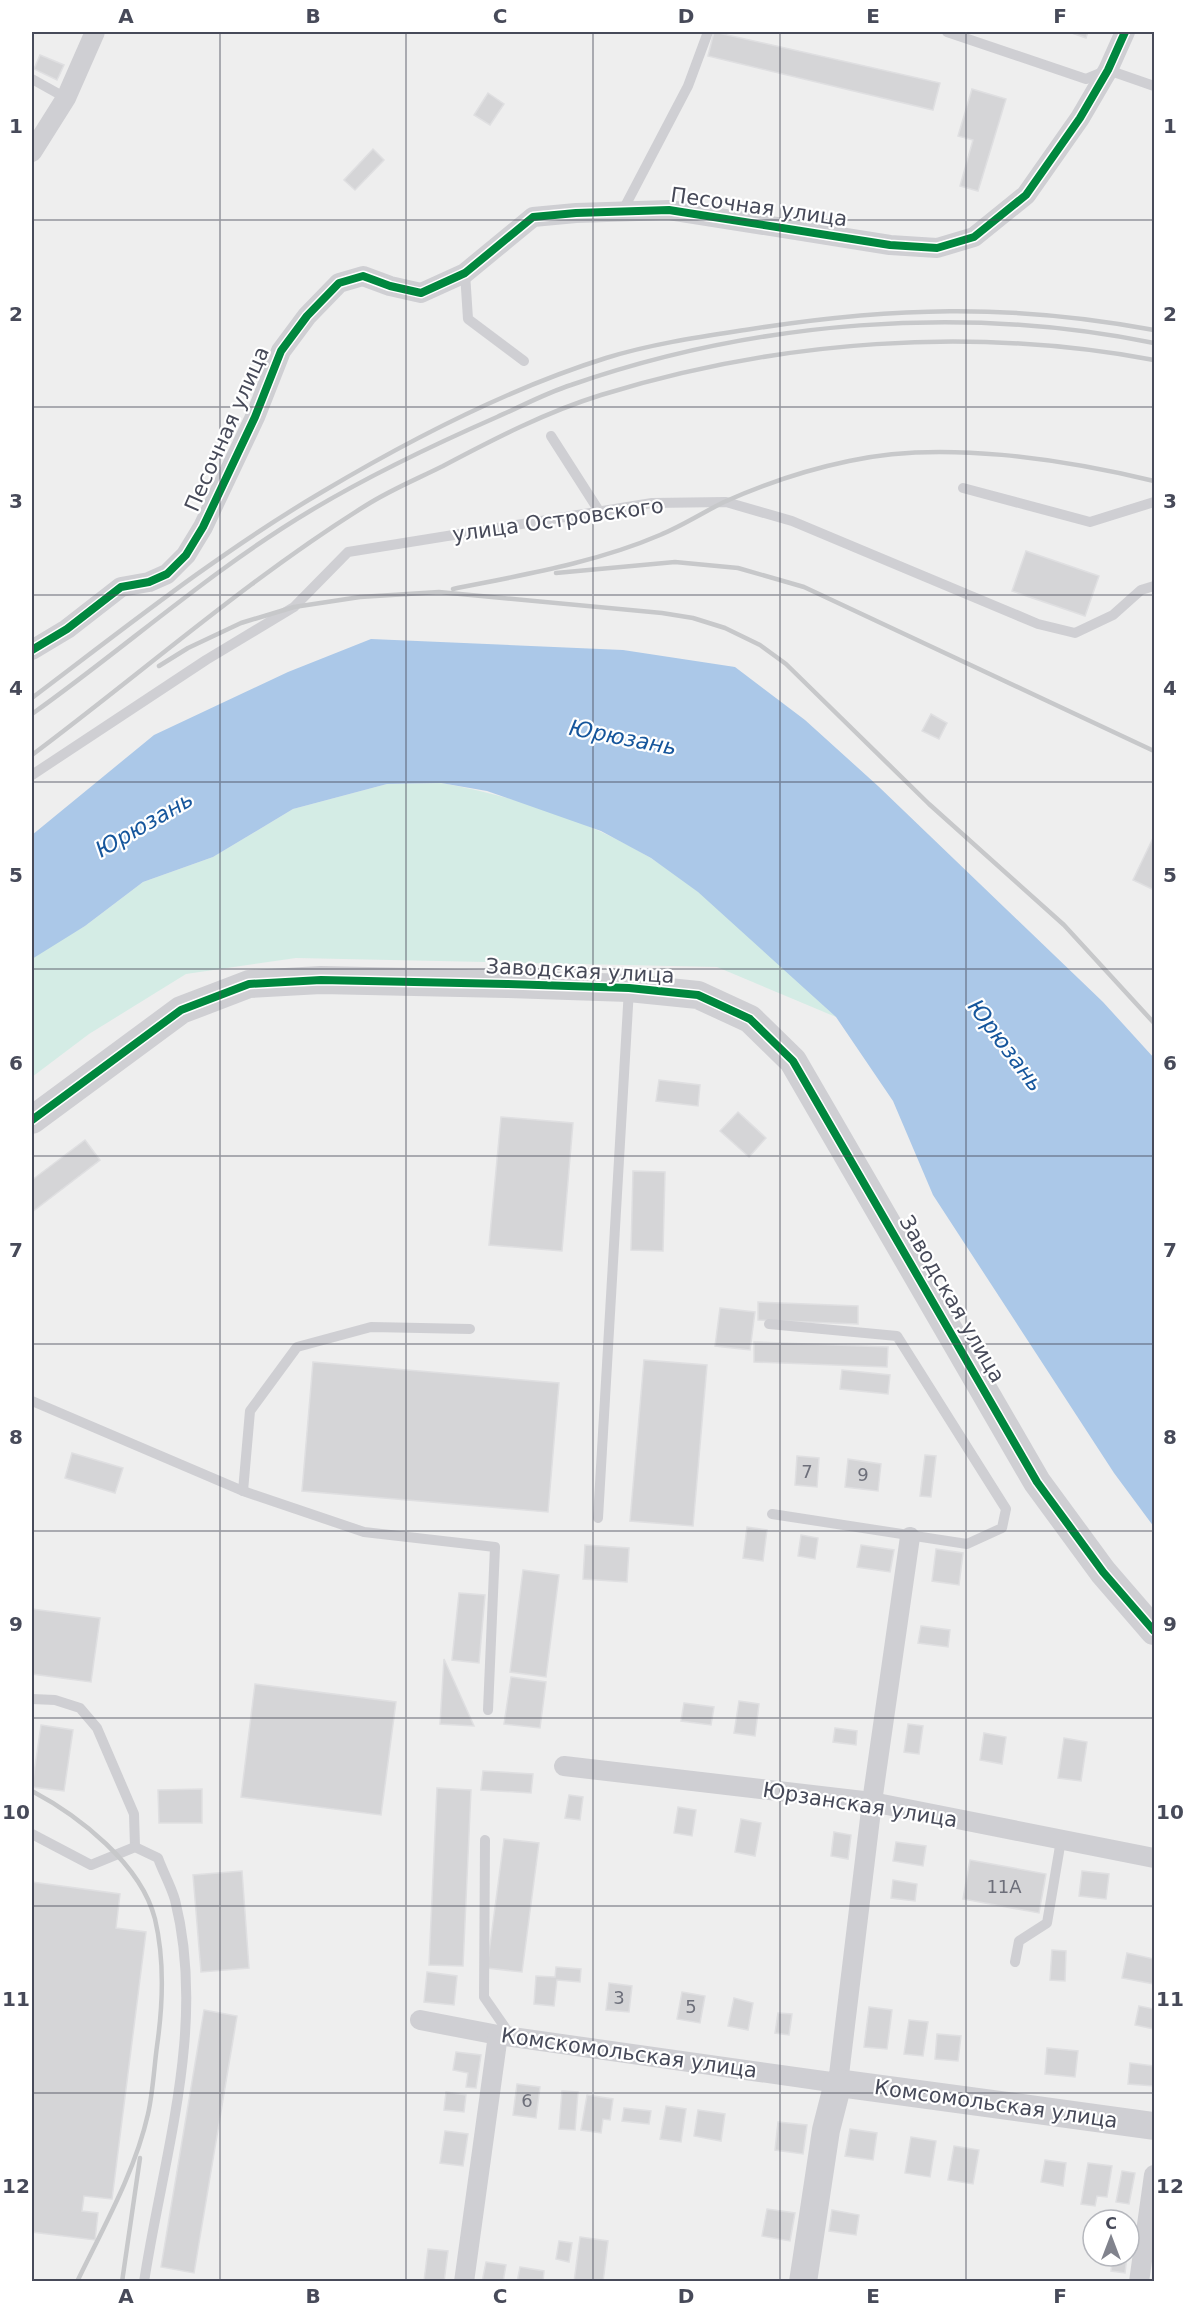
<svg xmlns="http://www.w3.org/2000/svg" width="1186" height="2313" font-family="'DejaVu Sans',sans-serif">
<rect width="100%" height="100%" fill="#eee"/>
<path fill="#d4ece5" d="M441 783C513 796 586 819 649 857 715 897 779 965 836 1017L717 967 296 958 186 974 89 1034 32 1077V959L35 955 85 926 143 882 213 857 293 809 387 784Z"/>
<polygon fill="#abc8e8" points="371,639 623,650 735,667 805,720 878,786 1103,1002 1154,1058 1154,1527 1114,1473 933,1195 893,1101 836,1017 698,892 651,858 601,831 487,791 441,783 387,784 293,809 213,857 143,882 85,926 32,959 32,835 154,735 288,672"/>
<g fill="#d5d5d7" stroke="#dfdfe1" stroke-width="1.5">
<polygon points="714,32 940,83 933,110 708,56"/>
<polygon points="1069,32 1088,32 1086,38"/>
<polygon points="40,55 64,65 57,80 34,69"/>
<polygon points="972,89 1006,99 978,191 960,186 973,140 958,136"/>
<polygon points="488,93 504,104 490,125 474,115"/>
<polygon points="373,149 384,160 355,190 344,180"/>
<polygon points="1026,551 1099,576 1085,616 1012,591"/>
<polygon points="931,714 947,723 939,739 922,731"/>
<polygon points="1154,836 1154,890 1133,880"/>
<polygon points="659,1080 700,1085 698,1106 656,1101"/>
<polygon points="738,1112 766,1138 749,1157 720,1131"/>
<polygon points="501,1117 573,1123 562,1251 489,1245"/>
<polygon points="85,1140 100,1160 32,1212 32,1180"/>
<polygon points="633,1171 665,1172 663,1251 631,1250"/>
<polygon points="758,1302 858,1306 858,1324 758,1320"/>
<polygon points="720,1308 755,1312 750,1350 715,1346"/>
<polygon points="754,1342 888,1347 887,1367 754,1362"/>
<polygon points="644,1360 707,1365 693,1526 630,1521"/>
<polygon points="313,1362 559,1383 548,1512 302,1491"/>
<polygon points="842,1370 890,1375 888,1394 840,1389"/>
<polygon points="72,1453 123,1468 115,1493 65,1478"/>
<polygon points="925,1455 936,1456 931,1497 920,1496"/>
<polygon points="797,1456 819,1458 817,1487 795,1485"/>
<polygon points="848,1459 881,1464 878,1491 845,1487"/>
<polygon points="747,1527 767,1530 763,1561 743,1558"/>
<polygon points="801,1535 818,1538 815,1559 798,1556"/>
<polygon points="585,1545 629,1548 627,1582 583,1579"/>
<polygon points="861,1545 894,1550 890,1572 857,1567"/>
<polygon points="936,1549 963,1553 959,1585 932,1581"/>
<polygon points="523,1570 559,1575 546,1677 510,1672"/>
<polygon points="459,1593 485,1595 479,1663 452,1660"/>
<polygon points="32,1609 100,1618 91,1682 32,1674"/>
<polygon points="921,1626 950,1630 948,1647 918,1643"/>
<polygon points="444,1659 474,1726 440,1724"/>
<polygon points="511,1677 546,1682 540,1728 504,1724"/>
<polygon points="255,1684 396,1702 381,1815 241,1797"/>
<polygon points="739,1701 759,1704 755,1736 734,1733"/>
<polygon points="684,1703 714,1707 711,1725 681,1721"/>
<polygon points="908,1724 923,1726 919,1754 904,1752"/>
<polygon points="41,1725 73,1730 64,1791 32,1787"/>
<polygon points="835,1728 857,1731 856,1745 833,1742"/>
<polygon points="984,1733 1006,1737 1002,1764 980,1760"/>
<polygon points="1064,1738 1087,1742 1081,1781 1058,1778"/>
<polygon points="483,1771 533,1774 531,1793 481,1790"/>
<polygon points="437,1788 471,1790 463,1966 429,1965"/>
<polygon points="202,1789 202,1823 159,1823 158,1790"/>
<polygon points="569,1795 583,1797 580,1820 565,1818"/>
<polygon points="678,1807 696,1810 692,1836 674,1833"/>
<polygon points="741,1819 761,1823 755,1856 735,1852"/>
<polygon points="834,1832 851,1835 848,1859 831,1856"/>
<polygon points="504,1839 539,1843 522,1972 487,1968"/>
<polygon points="896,1842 926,1846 923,1866 893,1861"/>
<polygon points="970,1860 1046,1874 1039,1913 963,1899"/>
<polygon points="242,1871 249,1968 201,1972 193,1875"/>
<polygon points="1082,1871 1109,1874 1106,1899 1079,1896"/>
<polygon points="893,1880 917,1884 915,1901 891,1898"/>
<polygon points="32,1882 120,1894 116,1928 146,1932 112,2199 84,2196 82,2211 98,2213 95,2240 32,2232"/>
<polygon points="1052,1950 1066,1951 1065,1981 1050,1980"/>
<polygon points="1127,1953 1154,1959 1154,1984 1122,1978"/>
<polygon points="556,1967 581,1969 580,1982 557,1980 554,2006 534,2004 536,1976 555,1977"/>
<polygon points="427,1972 457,1976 454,2005 424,2002"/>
<polygon points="609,1983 632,1986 629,2012 606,2010"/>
<polygon points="682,1992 705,1996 700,2023 677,2019"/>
<polygon points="734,1998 753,2003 748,2030 728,2026"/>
<polygon points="1139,2006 1154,2009 1154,2029 1135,2025"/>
<polygon points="869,2007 892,2010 887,2049 864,2047"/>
<polygon points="204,2010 237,2016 194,2273 161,2267"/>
<polygon points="778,2013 792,2014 789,2035 775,2033"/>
<polygon points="909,2020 928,2022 923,2056 904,2054"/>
<polygon points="937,2034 961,2036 958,2061 935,2059"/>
<polygon points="1047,2048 1078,2051 1075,2077 1045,2074"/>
<polygon points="456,2052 481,2055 476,2088 466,2087 468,2073 453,2070"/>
<polygon points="1130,2063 1154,2066 1154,2086 1128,2084"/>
<polygon points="517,2084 540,2087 536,2118 513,2115"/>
<polygon points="562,2091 578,2092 575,2130 559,2129"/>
<polygon points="446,2092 466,2095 464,2112 444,2110"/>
<polygon points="587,2095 613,2099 610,2120 603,2119 601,2133 581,2130"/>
<polygon points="666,2106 686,2109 681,2142 660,2139"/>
<polygon points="624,2108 651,2111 649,2124 622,2121"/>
<polygon points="698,2110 725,2114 721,2141 694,2136"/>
<polygon points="778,2122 807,2125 803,2154 775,2150"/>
<polygon points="850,2129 877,2133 873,2160 845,2156"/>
<polygon points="445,2131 468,2134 463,2166 440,2163"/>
<polygon points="911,2137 936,2141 930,2177 905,2173"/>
<polygon points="954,2146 979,2150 973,2184 948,2180"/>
<polygon points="1045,2160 1066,2163 1063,2186 1041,2182"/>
<polygon points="1088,2163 1112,2166 1107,2197 1097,2196 1095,2206 1081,2204"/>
<polygon points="1122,2171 1135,2173 1129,2204 1116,2202"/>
<polygon points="767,2209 795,2213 790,2241 762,2236"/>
<polygon points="832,2210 859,2215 856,2235 829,2231"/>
<polygon points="580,2237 608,2241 603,2282 574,2282"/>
<polygon points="559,2241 572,2243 569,2262 556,2259"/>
<polygon points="428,2249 448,2251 444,2282 424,2281"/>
<polygon points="1113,2256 1127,2256 1125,2273 1111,2271"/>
<polygon points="486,2262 506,2265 503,2282 482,2282"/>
<polygon points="520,2267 544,2271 543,2282 517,2282"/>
</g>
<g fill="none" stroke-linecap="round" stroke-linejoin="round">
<g stroke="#cfcfd3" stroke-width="10">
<polyline points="947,32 1086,79 1108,70 1154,86"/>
<polyline points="32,79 66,98"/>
<polyline points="622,212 688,86 708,32"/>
<polyline points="465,273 468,319 524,361"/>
<polyline points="551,436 599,511"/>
<polyline points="963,488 1090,522 1154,502"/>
<polyline points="32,775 206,660 294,607 348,552 652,503 726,502 792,521 1038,624 1075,633 1113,615 1141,590 1154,586"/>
<polyline points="769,1324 897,1336 1006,1509 1002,1528 967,1544 772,1514"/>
<polyline points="32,1401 243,1491 364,1532 495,1547 488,1710"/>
<polyline points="243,1491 250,1411 297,1347 371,1327 470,1329"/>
<polyline points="598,1518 629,989"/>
<polyline points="32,1699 55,1700 80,1708 97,1728 134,1814 135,1847"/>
<path d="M32 1834 91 1865 135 1847 158 1858C163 1872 171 1886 175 1900 207 2027 163 2157 144 2282"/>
<polyline points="485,1840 484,1997 511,2036"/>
<polyline points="1015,1962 1019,1941 1047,1923 1061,1840"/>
</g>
<g stroke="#cfcfd3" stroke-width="20">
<polyline points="32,152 66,98 95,32"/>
<polyline points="32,650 67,629 121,587 149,582 167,574 186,555 203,527 255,417 281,351 307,316 339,283 363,276 390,286 421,293 465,273 533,217 576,213 669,210 890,245 937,248 974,237 1026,195 1080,118 1108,70 1125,32"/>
<polyline points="564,1766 872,1802 1154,1858"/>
<polyline points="420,2020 498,2035 838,2083 872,1802 910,1537"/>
<polyline points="464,2282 498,2035"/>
<polyline points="1139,2282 1154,2175"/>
</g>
<g stroke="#cfcfd3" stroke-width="28">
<polyline points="32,1120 181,1010 249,984 321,980 507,984 629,988 698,995 750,1019 793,1061 1037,1482 1103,1572 1154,1631"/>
<polyline points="803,2282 826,2130 838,2083 1154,2126"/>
</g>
<g stroke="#c7c8ca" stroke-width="4.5">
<polyline points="556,573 675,562 738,568 804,587 1154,751"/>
<path d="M453 589C522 575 595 563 660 535 682 526 702 513 724 502 764 484 806 470 849 461 941 440 1063 459 1154 481"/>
<polyline points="159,666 188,648 241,623 294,607 360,597 439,592 662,613 693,618 725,628 760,645 786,664 929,804 1064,925 1154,1023"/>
<path d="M32 698C126 627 220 552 322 492 411 439 507 389 606 358 651 344 699 337 745 330 889 307 1011 303 1154 330"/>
<path d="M32 714C125 648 211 570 310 511 370 475 433 445 497 417 522 406 546 393 571 385 755 321 963 304 1154 343"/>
<path d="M32 755C143 672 248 579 365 506 390 490 417 479 443 466 494 439 546 412 601 395 779 340 972 326 1154 360"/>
<path d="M32 1791C79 1816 141 1864 155 1919 165 1961 163 2004 157 2046 154 2068 153 2092 148 2114 135 2172 103 2228 77 2282"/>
<polyline points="122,2282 140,2158"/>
</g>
<g stroke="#fff" stroke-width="11">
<g id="cycleway">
<polyline points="32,650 67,629 121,587 149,582 167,574 186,555 203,527 255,417 281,351 307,316 339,283 363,276 390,286 421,293 465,273 533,217 576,213 669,210 890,245 937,248 974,237 1026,195 1080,118 1108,70 1125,32"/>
<polyline points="32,1120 181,1010 249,984 321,980 507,984 629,988 698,995 750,1019 793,1061 1037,1482 1103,1572 1154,1631"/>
</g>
</g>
<use href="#cycleway" stroke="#00873e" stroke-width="8"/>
</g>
<path fill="none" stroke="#474a59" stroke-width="1.5" stroke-opacity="0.55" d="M220 32V2282M406 32V2282M593 32V2282M780 32V2282M966 32V2282M32 220H1154M32 407H1154M32 595H1154M32 782H1154M32 969H1154M32 1156H1154M32 1344H1154M32 1531H1154M32 1718H1154M32 1906H1154M32 2093H1154"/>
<g text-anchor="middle" stroke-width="4.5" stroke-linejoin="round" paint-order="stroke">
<g font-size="18" fill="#6d6f7a">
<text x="807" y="1478">7</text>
<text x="863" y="1481">9</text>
<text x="1004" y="1893">11А</text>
<text x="619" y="2004">3</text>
<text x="691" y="2013">5</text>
<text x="527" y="2107">6</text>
</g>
<g font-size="21" fill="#474a59" stroke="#fff">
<text transform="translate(759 207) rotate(8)" y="7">Песочная улица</text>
<text transform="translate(227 429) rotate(-66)" y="7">Песочная улица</text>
<text transform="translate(558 520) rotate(-8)" y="7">улица Островского</text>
<text transform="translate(580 971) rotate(3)" y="7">Заводская улица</text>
<text transform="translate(952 1299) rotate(60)" y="7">Заводская улица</text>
<text transform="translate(860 1805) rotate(9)" y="7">Юрзанская улица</text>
<text transform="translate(629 2053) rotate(8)" y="7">Комскомольская улица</text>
<text transform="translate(996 2104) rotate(8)" y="7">Комсомольская улица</text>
</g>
<g font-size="22" font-style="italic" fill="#16569c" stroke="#fff">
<text transform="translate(623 737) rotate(11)" y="8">Юрюзань</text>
<text transform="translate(144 824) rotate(-30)" y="8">Юрюзань</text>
<text transform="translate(1006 1045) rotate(53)" y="8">Юрюзань</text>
</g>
</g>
<rect width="1186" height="2313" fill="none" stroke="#ffffff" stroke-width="66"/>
<g transform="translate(1111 2238)"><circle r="28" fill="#ffffff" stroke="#b5b7bd" stroke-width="1.5"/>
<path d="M0-4.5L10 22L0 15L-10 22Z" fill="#81838d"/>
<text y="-9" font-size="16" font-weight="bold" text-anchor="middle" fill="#474a59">С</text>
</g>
<rect x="33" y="33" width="1120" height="2247" fill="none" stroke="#474a59" stroke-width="2"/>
<g font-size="20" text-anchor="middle" font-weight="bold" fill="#474a59">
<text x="126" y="23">A</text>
<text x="313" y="23">B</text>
<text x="500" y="23">C</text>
<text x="686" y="23">D</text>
<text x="873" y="23">E</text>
<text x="1060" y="23">F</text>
<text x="16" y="133">1</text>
<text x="1170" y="133">1</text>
<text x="16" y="321">2</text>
<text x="1170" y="321">2</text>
<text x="16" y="508">3</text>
<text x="1170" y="508">3</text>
<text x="16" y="695">4</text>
<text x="1170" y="695">4</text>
<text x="16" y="882">5</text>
<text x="1170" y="882">5</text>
<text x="16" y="1070">6</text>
<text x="1170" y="1070">6</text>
<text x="16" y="1257">7</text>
<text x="1170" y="1257">7</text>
<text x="16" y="1444">8</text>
<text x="1170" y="1444">8</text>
<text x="16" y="1631">9</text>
<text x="1170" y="1631">9</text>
<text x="16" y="1819">10</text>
<text x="1170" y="1819">10</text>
<text x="16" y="2006">11</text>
<text x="1170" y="2006">11</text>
<text x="16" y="2193">12</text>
<text x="1170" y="2193">12</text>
<text x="126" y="2303">A</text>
<text x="313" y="2303">B</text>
<text x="500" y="2303">C</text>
<text x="686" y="2303">D</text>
<text x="873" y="2303">E</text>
<text x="1060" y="2303">F</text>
</g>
</svg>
